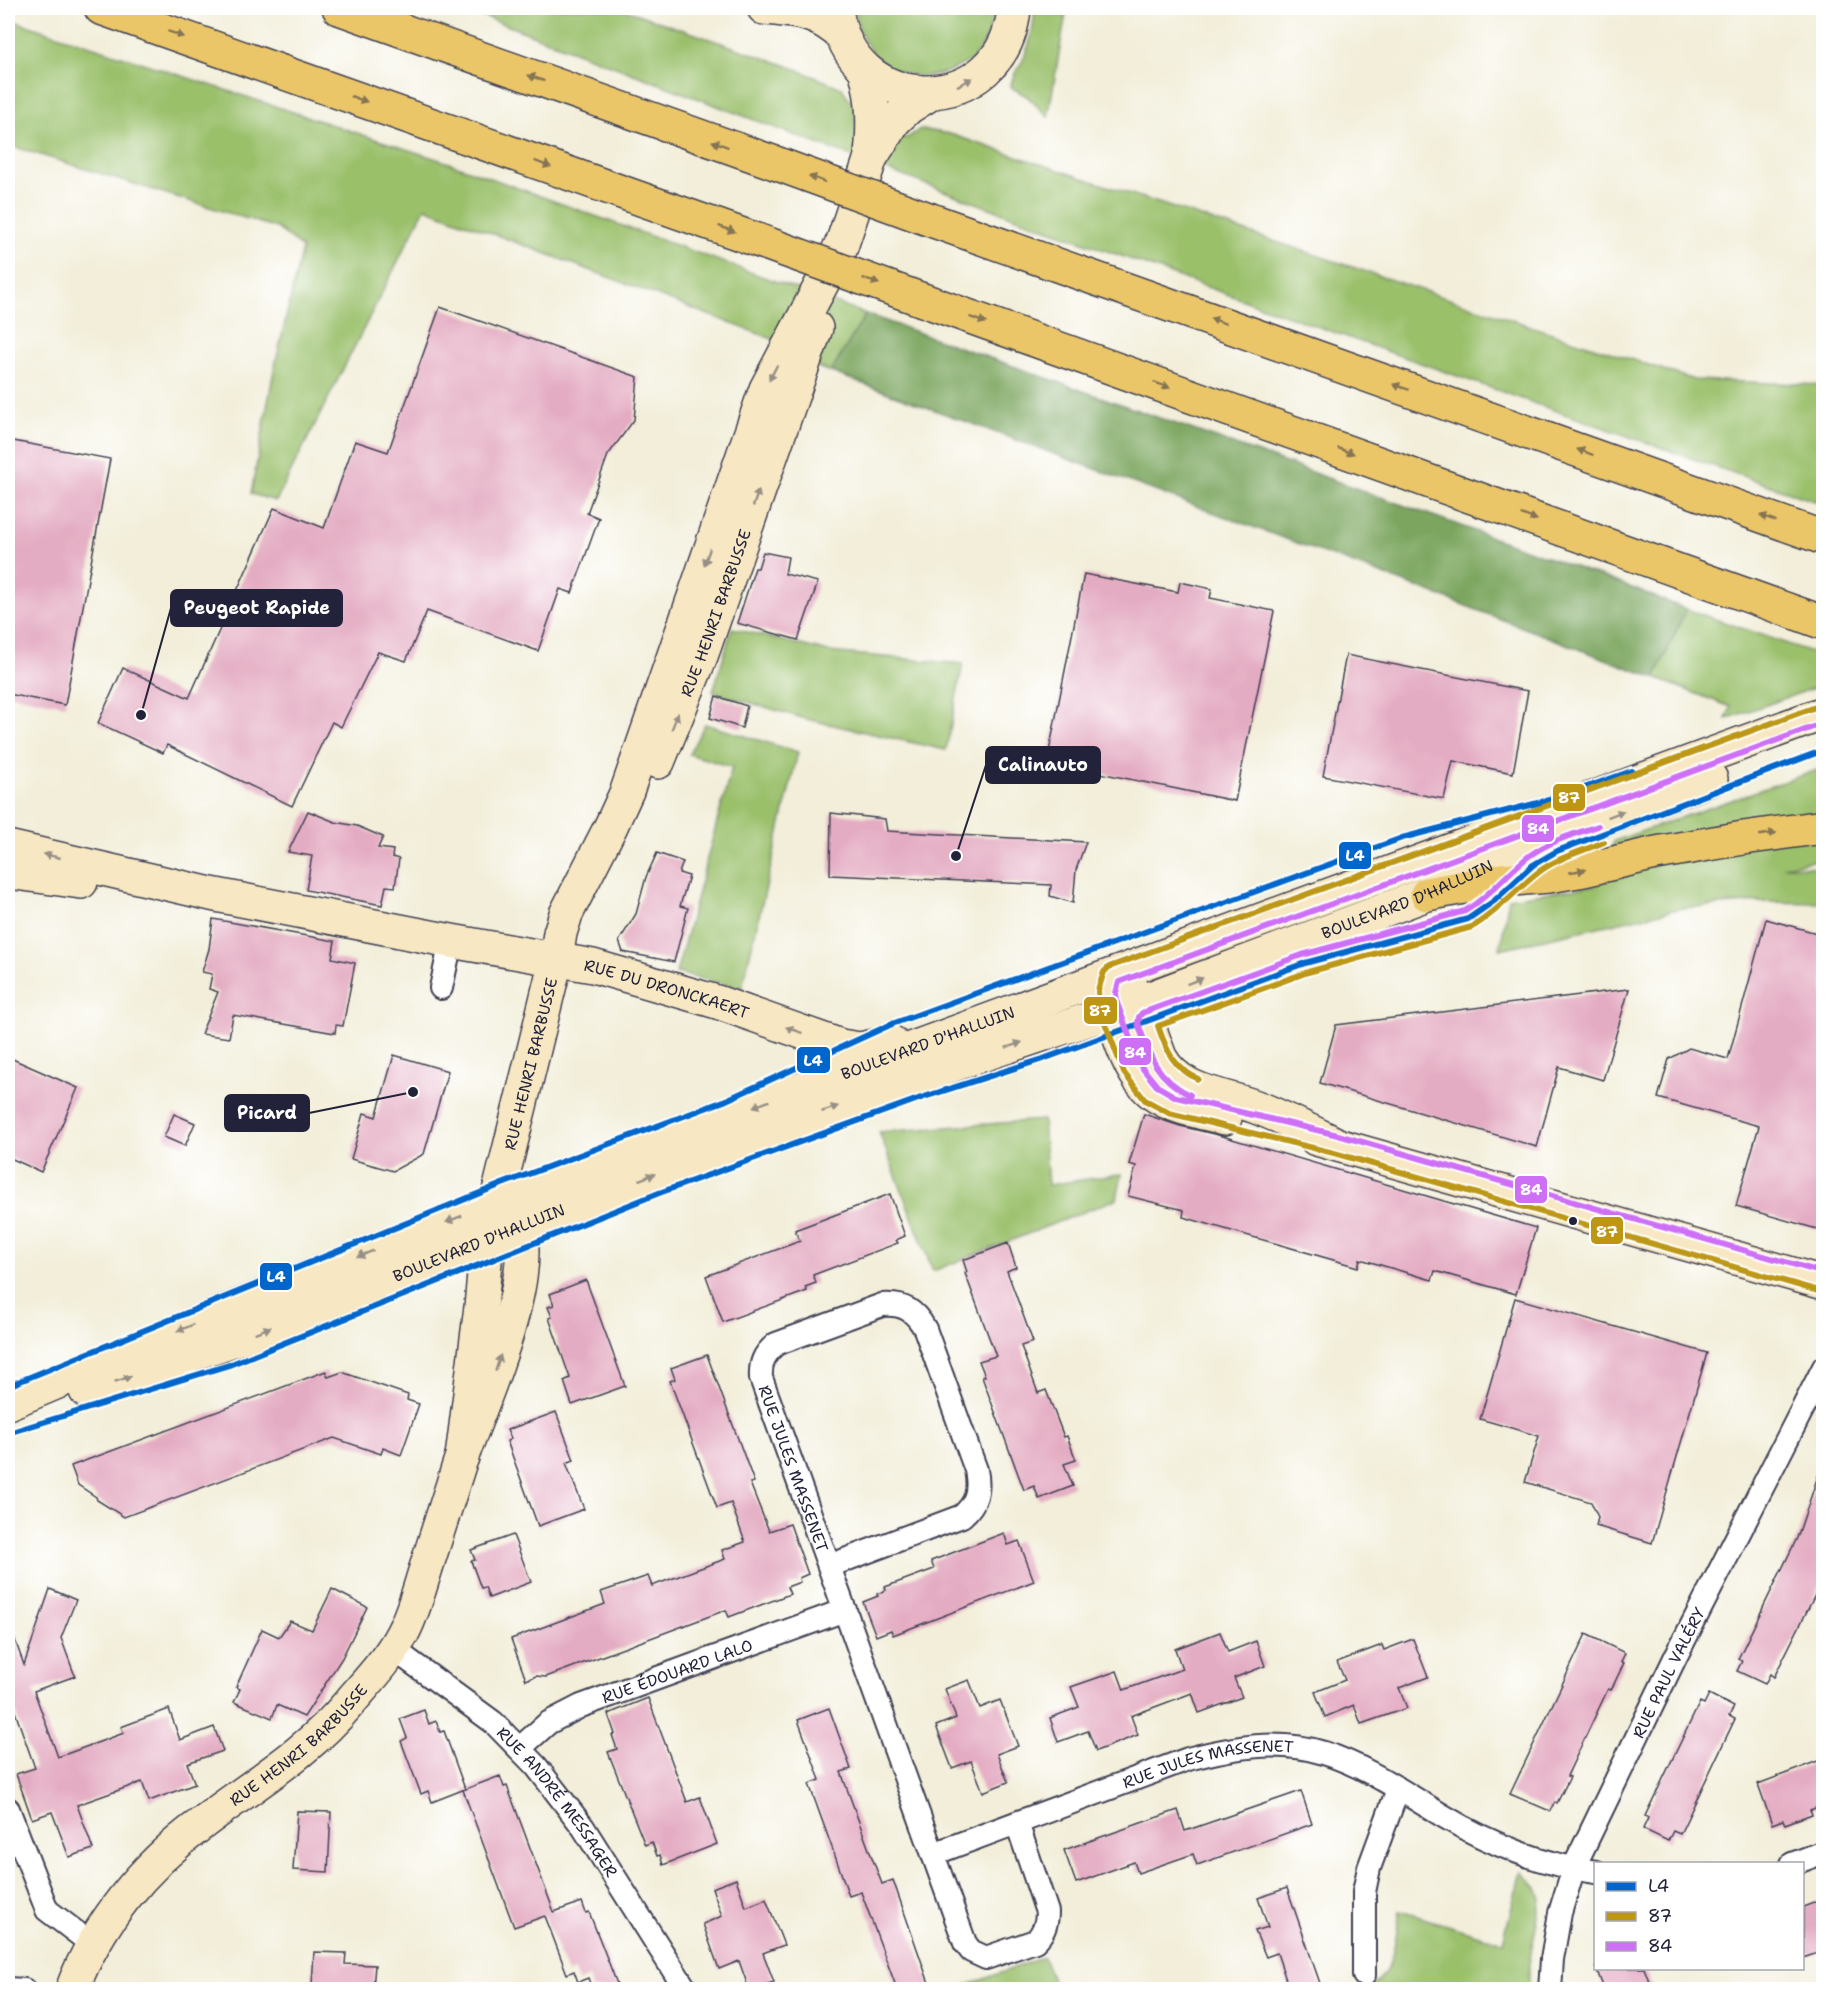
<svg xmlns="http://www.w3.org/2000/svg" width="1831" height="1997" font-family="'Shantell Sans',sans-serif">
<rect width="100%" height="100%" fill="#fff"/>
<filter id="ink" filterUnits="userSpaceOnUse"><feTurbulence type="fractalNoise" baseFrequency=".0167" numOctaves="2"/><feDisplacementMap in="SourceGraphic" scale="12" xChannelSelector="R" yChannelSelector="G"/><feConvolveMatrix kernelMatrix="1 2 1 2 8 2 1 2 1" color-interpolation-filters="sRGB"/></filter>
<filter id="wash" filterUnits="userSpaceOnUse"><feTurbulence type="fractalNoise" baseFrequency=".008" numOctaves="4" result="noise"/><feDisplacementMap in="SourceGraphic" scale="24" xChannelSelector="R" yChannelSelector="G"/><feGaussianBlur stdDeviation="1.35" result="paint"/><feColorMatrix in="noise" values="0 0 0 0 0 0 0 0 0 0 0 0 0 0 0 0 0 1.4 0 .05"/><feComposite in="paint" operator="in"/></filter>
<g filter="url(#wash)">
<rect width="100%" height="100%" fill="#f2eed9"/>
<g fill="#9ac06b" stroke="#5e7153" stroke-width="1.5">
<path d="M462 8H620L791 67 842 88 853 104 856 122 907 138 920 129 950 134 1694 380 1823 385V504C1523 400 1223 295 925 184 770 127 616 67 462 8Z"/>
<path d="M856 8H995C990 28 987 41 973 58 969 62 963 65 957 67 912 93 856 59 856 8Z"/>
<path d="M1034 8H1067L1048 117 1028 97 1011 87C1011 77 1018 69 1023 60 1030 43 1035 27 1034 8Z"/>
<polygon points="8,19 449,163 866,314 831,372 817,367 820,357 425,208 276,501 251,494 274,370 302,248 277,228 8,145"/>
<polygon points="1686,609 1823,656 1823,685 1726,719 1731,707 1655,678"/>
<polygon points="732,628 829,652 963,664 946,750 806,719 713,692"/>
<polygon points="705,724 798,752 742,988 676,973 732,767 689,754"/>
<polygon points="1823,768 1823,859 1783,866 1823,867 1823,903 1759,902 1683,908 1500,949 1509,898 1598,885 1614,841"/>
<polygon points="1043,1120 1048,1185 1122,1174 1117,1199 933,1271 879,1132"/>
<path d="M1521 1871 1537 1888 1541 1900 1529 1964V1989H1364C1395 1979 1395 1939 1400 1911L1503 1942Z"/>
<polygon points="1043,1957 1056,1989 957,1989"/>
</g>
<polygon fill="#7ba65f" stroke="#4e644d" stroke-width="1.5" points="866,314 1261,454 1622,584 1686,609 1655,678 1419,588 831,372"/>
<g id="blocks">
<g fill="#e4acc2">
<polygon points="440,307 638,377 634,420 608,455 587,513 599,518 572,593 560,589 538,651 427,611 406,661 378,652 341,727 332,722 292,806 167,745 163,753 98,723 123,668 189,698 274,508 324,528 355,441 388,452"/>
<polygon points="8,440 110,459 65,705 8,694"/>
<polygon points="763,552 788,557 785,574 818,582 798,640 737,623 755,568 758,568"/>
<polygon points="1084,574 1178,592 1180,582 1212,589 1210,598 1274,611 1235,801 1047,762"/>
<polygon points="1346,655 1528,691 1513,773 1453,761 1444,799 1323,776"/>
<polygon points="716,696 747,706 742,728 710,718"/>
<polygon points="308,811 335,822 357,826 383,837 378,848 393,850 392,857 399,859 395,887 386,886 382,905 306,890 312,856 288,852"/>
<polygon points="831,813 885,819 887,831 1086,842 1076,870 1073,903 1050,896 1051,885 830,875"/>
<polygon points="657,853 683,862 679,873 689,876 680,906 688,908 674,962 623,952 619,941 636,914 646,877"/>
<polygon points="213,919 335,941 332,958 355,963 343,1026 336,1025 335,1033 233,1015 229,1038 201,1034 218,992 209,989 212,974 202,972 209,949"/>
<polygon points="1766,919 1824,935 1824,1231 1736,1206 1759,1126 1658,1098 1669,1059 1689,1048 1728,1059"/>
<polygon points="1629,989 1603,1080 1559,1067 1537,1147 1320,1083 1336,1025"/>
<polygon points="394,1055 448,1071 424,1154 393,1171 351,1159 364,1113 376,1117"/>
<polygon points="8,1057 78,1088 41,1172 8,1157"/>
<polygon points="174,1114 195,1123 185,1146 164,1137"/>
<polygon points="1144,1114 1180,1126 1222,1136 1536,1228 1516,1294 1435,1271 1432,1280 1360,1259 1358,1267 1183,1217 1184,1210 1128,1196 1136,1166 1129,1164"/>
<polygon points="890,1194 905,1236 896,1240 898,1243 813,1275 816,1283 805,1287 807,1291 723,1322 706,1276 800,1241 795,1230"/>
<polygon points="1008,1243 1016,1267 1007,1271 1033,1342 1021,1346 1038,1393 1046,1390 1064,1437 1067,1436 1076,1460 1064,1464 1073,1486 1039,1499 1034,1486 1024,1490 982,1377 985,1376 979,1361 996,1356 965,1273 967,1272 963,1260"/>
<polygon points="586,1280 625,1386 572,1405 564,1381 570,1378 549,1318 552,1317 548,1307 554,1305 550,1294"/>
<polygon points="1515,1298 1707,1353 1652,1543 1596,1526 1598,1517 1591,1502 1525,1482 1539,1436 1480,1419"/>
<polygon points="707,1355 754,1482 750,1483 769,1531 790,1524 808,1574 799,1578 800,1582 787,1587 790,1594 729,1617 726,1610 546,1677 536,1676 526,1680 511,1639 605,1604 601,1592 648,1576 652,1586 725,1559 722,1550 745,1542 731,1503 717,1508 670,1381 675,1379 671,1368"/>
<polygon points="326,1371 328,1377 342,1372 408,1395 407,1400 419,1404 401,1455 383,1448 381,1454 334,1438 124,1517 97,1500 96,1497 78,1485 71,1466"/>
<polygon points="556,1412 574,1460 566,1463 584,1509 538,1526 507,1441 511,1439 507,1430"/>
<polygon points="1820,1470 1824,1471 1824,1577 1774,1677 1770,1674 1765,1684 1737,1671 1742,1661 1738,1659 1797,1538"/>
<polygon points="1004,1533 1008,1545 1019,1541 1034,1581 893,1635 891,1630 876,1636 863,1602 878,1596 877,1594 886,1590 885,1587 934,1569 931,1561"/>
<polygon points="513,1535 531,1582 489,1598 485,1587 481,1588 471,1561 475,1560 471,1550"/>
<polygon points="50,1589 76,1600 61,1638 75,1676 34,1691 58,1757 124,1733 121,1727 169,1709 180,1740 214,1727 223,1751 187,1763 195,1784 149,1801 142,1782 77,1805 93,1849 69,1857 52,1812 32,1819 16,1774 35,1768 8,1692 8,1627 10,1626 24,1665"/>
<polygon points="332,1589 367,1607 342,1658 304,1717 277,1705 272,1718 234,1702 240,1689 236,1687 262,1629 279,1637 290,1621 312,1630"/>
<polygon points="1220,1632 1228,1652 1256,1641 1265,1666 1234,1678 1242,1697 1199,1713 1192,1693 1131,1716 1138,1735 1096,1751 1088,1731 1058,1742 1050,1718 1079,1707 1071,1687 1117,1671 1124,1690 1182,1669 1175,1649"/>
<polygon points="1586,1634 1625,1653 1621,1662 1624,1663 1611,1690 1608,1689 1567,1776 1570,1777 1557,1803 1555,1802 1550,1811 1510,1794"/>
<polygon points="1413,1639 1428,1677 1399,1688 1407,1708 1361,1724 1354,1705 1325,1717 1315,1692 1345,1680 1337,1662 1382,1645 1384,1650"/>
<polygon points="969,1680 980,1708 1000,1700 1018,1746 997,1754 1008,1782 983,1792 971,1761 952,1768 936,1726 956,1718 945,1689"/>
<polygon points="1709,1694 1734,1707 1729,1716 1735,1719 1680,1834 1673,1831 1668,1841 1643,1829 1648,1818 1645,1816 1700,1702 1704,1704"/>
<polygon points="648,1698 687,1802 700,1797 717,1844 663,1865 660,1855 657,1856 652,1842 645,1845 608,1752 617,1749 612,1735 615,1734 608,1714"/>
<polygon points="829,1708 851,1769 841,1772 868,1847 882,1884 893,1880 931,1989 897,1989 861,1892 849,1896 839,1867 809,1784 820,1780 798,1720"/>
<polygon points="424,1710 429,1724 436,1721 440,1732 444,1731 465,1789 432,1802 428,1791 421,1794 401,1741 407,1738 400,1719"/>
<polygon points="1824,1759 1824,1805 1810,1810 1812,1814 1785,1824 1783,1820 1772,1824 1758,1784"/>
<polygon points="500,1776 504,1787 507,1786 554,1912 582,1902 586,1913 589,1912 619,1989 592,1989 588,1978 578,1982 574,1971 567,1974 545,1916 514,1927 463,1790"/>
<polygon points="1301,1791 1312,1824 1197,1865 1193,1854 1138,1873 1134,1862 1076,1883 1064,1850 1178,1810 1185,1831"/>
<polygon points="297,1811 331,1812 328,1872 293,1870"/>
<polygon points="736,1879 746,1907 766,1899 784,1945 763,1953 774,1982 753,1989 749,1989 739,1961 719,1969 703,1924 722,1916 712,1888"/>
<polygon points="1287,1888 1297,1917 1322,1989 1289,1989 1277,1953 1266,1957 1255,1931 1268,1927 1258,1898"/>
<polygon points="1824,1899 1824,1951 1803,1958 1803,1907"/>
<polygon points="314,1952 346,1953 345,1964 375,1965 373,1989 332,1989 332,1986 312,1985"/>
<polygon points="1596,1968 1644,1968 1652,1989 1604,1989"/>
</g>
</g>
</g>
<g filter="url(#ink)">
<use href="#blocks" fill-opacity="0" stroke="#414153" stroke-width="1.5"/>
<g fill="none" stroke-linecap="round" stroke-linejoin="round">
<g stroke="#414153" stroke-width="26">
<g id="street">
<polyline points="441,988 451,941"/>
<path id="s1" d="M829 1566 962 1516C977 1503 980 1490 976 1470L925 1329C915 1311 904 1303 882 1305L776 1344C764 1354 760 1363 761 1378L965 1943 971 1951 986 1958 1035 1941C1044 1933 1047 1924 1047 1912L1017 1823"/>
<path id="s2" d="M392 1648 493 1722 536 1766 583 1827 686 1990"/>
<path id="s3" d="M520 1748 548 1723 581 1706 845 1610"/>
<polyline points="8,1809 47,1910 93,1945"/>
<path id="s4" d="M933 1854 1188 1759C1233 1747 1278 1739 1324 1753 1368 1767 1406 1794 1445 1817 1490 1844 1544 1865 1596 1872"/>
<polyline points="1792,1864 1824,1852"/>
<polyline points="1364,1975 1364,1892 1369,1868 1398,1789"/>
<polyline points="8,1989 24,1990"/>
<path id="s5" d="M1550 1990 1552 1959 1560 1913 1574 1867 1676 1656 1824 1367"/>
</g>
</g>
<g stroke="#414153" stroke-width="36">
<g id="secondary">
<path d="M764 8C798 11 818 12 843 36"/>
<path d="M836 8C849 121 1005 119 1014 8"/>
<path d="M865 69C874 99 874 125 871 155"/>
<polyline points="834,268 871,157 894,121 909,107 933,92"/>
<path id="s6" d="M658 762 701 656 816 328"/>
<path id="s7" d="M8 847 211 894 451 941 593 966 717 1002 841 1046 860 1049 891 1042"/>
<polyline points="8,872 81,882"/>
<path d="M1128 984 1140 1002 1160 1057C1179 1093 1222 1094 1256 1107 1283 1117 1310 1131 1336 1144"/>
<path d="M1107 992C1107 1007 1113 1022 1119 1036 1142 1102 1161 1103 1225 1118"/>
<polyline points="1316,1139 1824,1283"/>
<path id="s8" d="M86 1391 256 1332 592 1197 807 1117 973 1058 1140 1002 1427 894 1520 851 1711 779"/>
<path id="s9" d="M8 1403 228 1310 497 1201 1824 713"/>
<path id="s10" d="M462 1457 481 1307 487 1240 556 960 560 933 566 914 611 826 627 791 766 389 827 274 840 247"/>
<path id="s11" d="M72 1990C97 1923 144 1866 201 1824 253 1784 307 1754 350 1702 368 1681 389 1659 402 1634 413 1614 419 1590 426 1568 437 1534 448 1499 459 1465 477 1411 551 1256 510 1208"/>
</g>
</g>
<g stroke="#414153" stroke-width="36">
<g id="highway">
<polyline points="101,8 757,240"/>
<polyline points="339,8 775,163"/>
<polyline points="931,220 1824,538"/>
<polyline points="923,300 1824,623"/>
<polyline points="1427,894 1501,880 1549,876 1584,870 1656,853 1743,838 1824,827"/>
</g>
</g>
<use href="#street" stroke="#fff" stroke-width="22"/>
<use href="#secondary" stroke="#f7e8c3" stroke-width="33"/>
<use href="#highway" stroke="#ebc669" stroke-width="33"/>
<g stroke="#414153" stroke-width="36" stroke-linecap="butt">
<g id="highway-bridge">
<polyline points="775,163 931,220"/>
<polyline points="757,240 923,300"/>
</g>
</g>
<use href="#highway-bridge" stroke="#ebc669" stroke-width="33"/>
<g stroke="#fff" stroke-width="10">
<g id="bus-1">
<polyline points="8,1386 502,1184 724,1101 892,1024 1402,838 1553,799 1632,771"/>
<polyline points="8,1433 229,1365 659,1193 921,1098 1043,1059 1305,963 1468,919 1494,901 1533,865 1557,851 1824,750"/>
</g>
</g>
<g stroke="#fff" stroke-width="10">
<g id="bus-2">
<polyline points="1821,705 1109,967 1104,972 1098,990 1099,1007 1124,1073 1145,1100 1169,1113 1334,1153 1822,1292"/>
<path d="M1198 1079C1173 1067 1167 1052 1158 1026L1308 972 1472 927C1498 912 1516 889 1540 871 1559 857 1583 851 1604 842"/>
</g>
</g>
<g stroke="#fff" stroke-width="10">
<g id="bus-3">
<polyline points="1824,723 1119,982 1116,993 1117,1003 1140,1065 1157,1086 1176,1097 1338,1135 1824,1273"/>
<path d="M1190 1095C1157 1079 1149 1056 1138 1023L1139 1017 1142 1013 1302 955 1465 911C1490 896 1507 873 1529 856 1550 841 1574 834 1598 826"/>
</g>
</g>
<use href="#bus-1" stroke="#06c" stroke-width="6"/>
<use href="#bus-2" stroke="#bd9714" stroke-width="6"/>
<use href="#bus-3" stroke="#ce70f6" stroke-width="6"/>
</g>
<defs><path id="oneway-solid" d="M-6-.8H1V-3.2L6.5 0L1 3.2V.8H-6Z" transform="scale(1.5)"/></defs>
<g fill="#867452">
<use href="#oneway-solid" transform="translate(176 34) rotate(19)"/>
<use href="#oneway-solid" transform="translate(536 78) rotate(-160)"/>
<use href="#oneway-solid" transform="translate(359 99) rotate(20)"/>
<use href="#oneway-solid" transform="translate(720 144) rotate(-160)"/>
<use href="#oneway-solid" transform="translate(543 164) rotate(20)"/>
<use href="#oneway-solid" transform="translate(817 179) rotate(-160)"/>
<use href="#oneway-solid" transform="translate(727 229) rotate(20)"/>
<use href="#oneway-solid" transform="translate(871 281) rotate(20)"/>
<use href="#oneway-solid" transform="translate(978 320) rotate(20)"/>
<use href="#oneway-solid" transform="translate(1218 321) rotate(-160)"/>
<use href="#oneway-solid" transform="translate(1162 385) rotate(20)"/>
<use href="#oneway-solid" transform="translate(1401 387) rotate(-161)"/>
<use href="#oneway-solid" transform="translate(1346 451) rotate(20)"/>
<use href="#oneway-solid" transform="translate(1585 452) rotate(-160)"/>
<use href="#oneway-solid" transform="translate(1529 517) rotate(20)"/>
<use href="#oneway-solid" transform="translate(1768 518) rotate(-160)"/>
<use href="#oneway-solid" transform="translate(1768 834) rotate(-8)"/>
<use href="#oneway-solid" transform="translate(1577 871) rotate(-10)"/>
</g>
<g fill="#978f86">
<use href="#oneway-solid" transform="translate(965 82) rotate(-27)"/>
<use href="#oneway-solid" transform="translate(773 373) rotate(117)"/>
<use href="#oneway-solid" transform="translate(756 498) rotate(-71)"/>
<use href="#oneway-solid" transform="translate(707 557) rotate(109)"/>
<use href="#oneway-solid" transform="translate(675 721) rotate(-68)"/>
<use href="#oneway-solid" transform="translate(1616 814) rotate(-21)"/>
<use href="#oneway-solid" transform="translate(52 856) rotate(-167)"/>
<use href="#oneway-solid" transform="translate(1195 981) rotate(-21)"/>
<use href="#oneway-solid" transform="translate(794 1030) rotate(-160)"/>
<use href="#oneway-solid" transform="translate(1014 1045) rotate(-19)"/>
<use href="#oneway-solid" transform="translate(761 1104) rotate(160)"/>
<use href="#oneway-solid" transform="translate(830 1109) rotate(-19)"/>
<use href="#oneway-solid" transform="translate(647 1177) rotate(-21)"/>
<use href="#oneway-solid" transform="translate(454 1219) rotate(158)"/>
<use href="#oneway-solid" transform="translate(365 1254) rotate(158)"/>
<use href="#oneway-solid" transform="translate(185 1328) rotate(157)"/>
<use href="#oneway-solid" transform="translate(263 1330) rotate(-21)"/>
<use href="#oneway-solid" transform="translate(498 1363) rotate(-73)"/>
<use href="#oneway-solid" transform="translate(123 1379) rotate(-18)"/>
</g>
</g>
<circle fill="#22223b" stroke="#fff" stroke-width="2" cx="1573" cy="1221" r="5"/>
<g text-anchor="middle" stroke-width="6" stroke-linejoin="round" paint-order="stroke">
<g font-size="16" fill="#22223b" stroke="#fff">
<text dy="6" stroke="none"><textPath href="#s6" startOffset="160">RUE HENRI BARBUSSE</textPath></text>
<text dy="6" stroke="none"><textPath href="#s8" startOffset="1410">BOULEVARD D'HALLUIN</textPath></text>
<text dy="6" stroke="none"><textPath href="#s7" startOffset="674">RUE DU DRONCKAERT</textPath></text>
<text dy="6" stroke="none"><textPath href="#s9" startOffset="988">BOULEVARD D'HALLUIN</textPath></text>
<text dy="6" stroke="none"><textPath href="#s10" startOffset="400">RUE HENRI BARBUSSE</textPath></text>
<text dy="6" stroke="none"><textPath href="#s8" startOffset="420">BOULEVARD D'HALLUIN</textPath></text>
<text dy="6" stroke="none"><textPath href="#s1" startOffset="644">RUE JULES MASSENET</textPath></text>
<text dy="6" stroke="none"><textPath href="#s3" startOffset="177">RUE ÉDOUARD LALO</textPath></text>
<text dy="6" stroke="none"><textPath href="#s5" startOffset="342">RUE PAUL VALÉRY</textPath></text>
<text dy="6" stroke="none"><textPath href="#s11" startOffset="339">RUE HENRI BARBUSSE</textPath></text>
<text dy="6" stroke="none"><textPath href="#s4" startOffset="291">RUE JULES MASSENET</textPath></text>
<text dy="6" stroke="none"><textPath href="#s2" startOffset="228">RUE ANDRÉ MESSAGER</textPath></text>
</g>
</g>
<path fill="none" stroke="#22223b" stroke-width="2" d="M141 715L171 608M956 856L986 765M413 1092L309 1113"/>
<g fill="#22223b" stroke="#fff" stroke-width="2">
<circle cx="141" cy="715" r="6"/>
<circle cx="956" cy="856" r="6"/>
<circle cx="413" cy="1092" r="6"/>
</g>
<g fill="#22223b" stroke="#22223b" stroke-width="2">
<rect x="171" y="590" width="171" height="36" rx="6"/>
<rect x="986" y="747" width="114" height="36" rx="6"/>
<rect x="225" y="1095" width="84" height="36" rx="6"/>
</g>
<g font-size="18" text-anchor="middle" font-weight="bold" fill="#fff">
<text x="257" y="614">Peugeot Rapide</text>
<text x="1043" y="771">Calinauto</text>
<text x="267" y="1119">Picard</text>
</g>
<g stroke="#fff" stroke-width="2">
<rect x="1552" y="783" width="34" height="29" rx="6" fill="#bd9714"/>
<rect x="1521" y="814" width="34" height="29" rx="6" fill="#ce70f6"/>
<rect x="1338" y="841" width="34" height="29" rx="6" fill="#06c"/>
<rect x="1083" y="996" width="35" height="29" rx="6" fill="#bd9714"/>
<rect x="1118" y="1037" width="34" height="29" rx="6" fill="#ce70f6"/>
<rect x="796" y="1046" width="35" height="28" rx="6" fill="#06c"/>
<rect x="1514" y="1175" width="34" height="29" rx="6" fill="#ce70f6"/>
<rect x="1590" y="1216" width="34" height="29" rx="6" fill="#bd9714"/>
<rect x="259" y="1262" width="34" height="29" rx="6" fill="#06c"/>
</g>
<g font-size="16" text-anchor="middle" font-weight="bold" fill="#fff">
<text x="1569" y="803">87</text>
<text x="1538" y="834">84</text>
<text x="1355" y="861">L4</text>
<text x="1100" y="1016">87</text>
<text x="1135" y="1058">84</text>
<text x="813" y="1066">L4</text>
<text x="1531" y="1195">84</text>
<text x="1607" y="1237">87</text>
<text x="276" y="1282">L4</text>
</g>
<rect width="1831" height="1997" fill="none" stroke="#fff" stroke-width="30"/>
<rect x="1594" y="1862" width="210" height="108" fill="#ffffff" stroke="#a7a7b1" stroke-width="1.5"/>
<rect x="1606" y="1882" width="30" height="9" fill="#0066cc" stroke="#a7a7b1" stroke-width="1.5"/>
<text x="1648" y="1892" font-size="18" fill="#22223b">L4</text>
<rect x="1606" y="1912" width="30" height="9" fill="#bd9714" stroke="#a7a7b1" stroke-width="1.5"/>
<text x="1648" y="1922" font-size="18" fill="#22223b">87</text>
<rect x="1606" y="1942" width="30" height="9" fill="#ce70f6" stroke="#a7a7b1" stroke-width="1.5"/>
<text x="1648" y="1952" font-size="18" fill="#22223b">84</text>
</svg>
